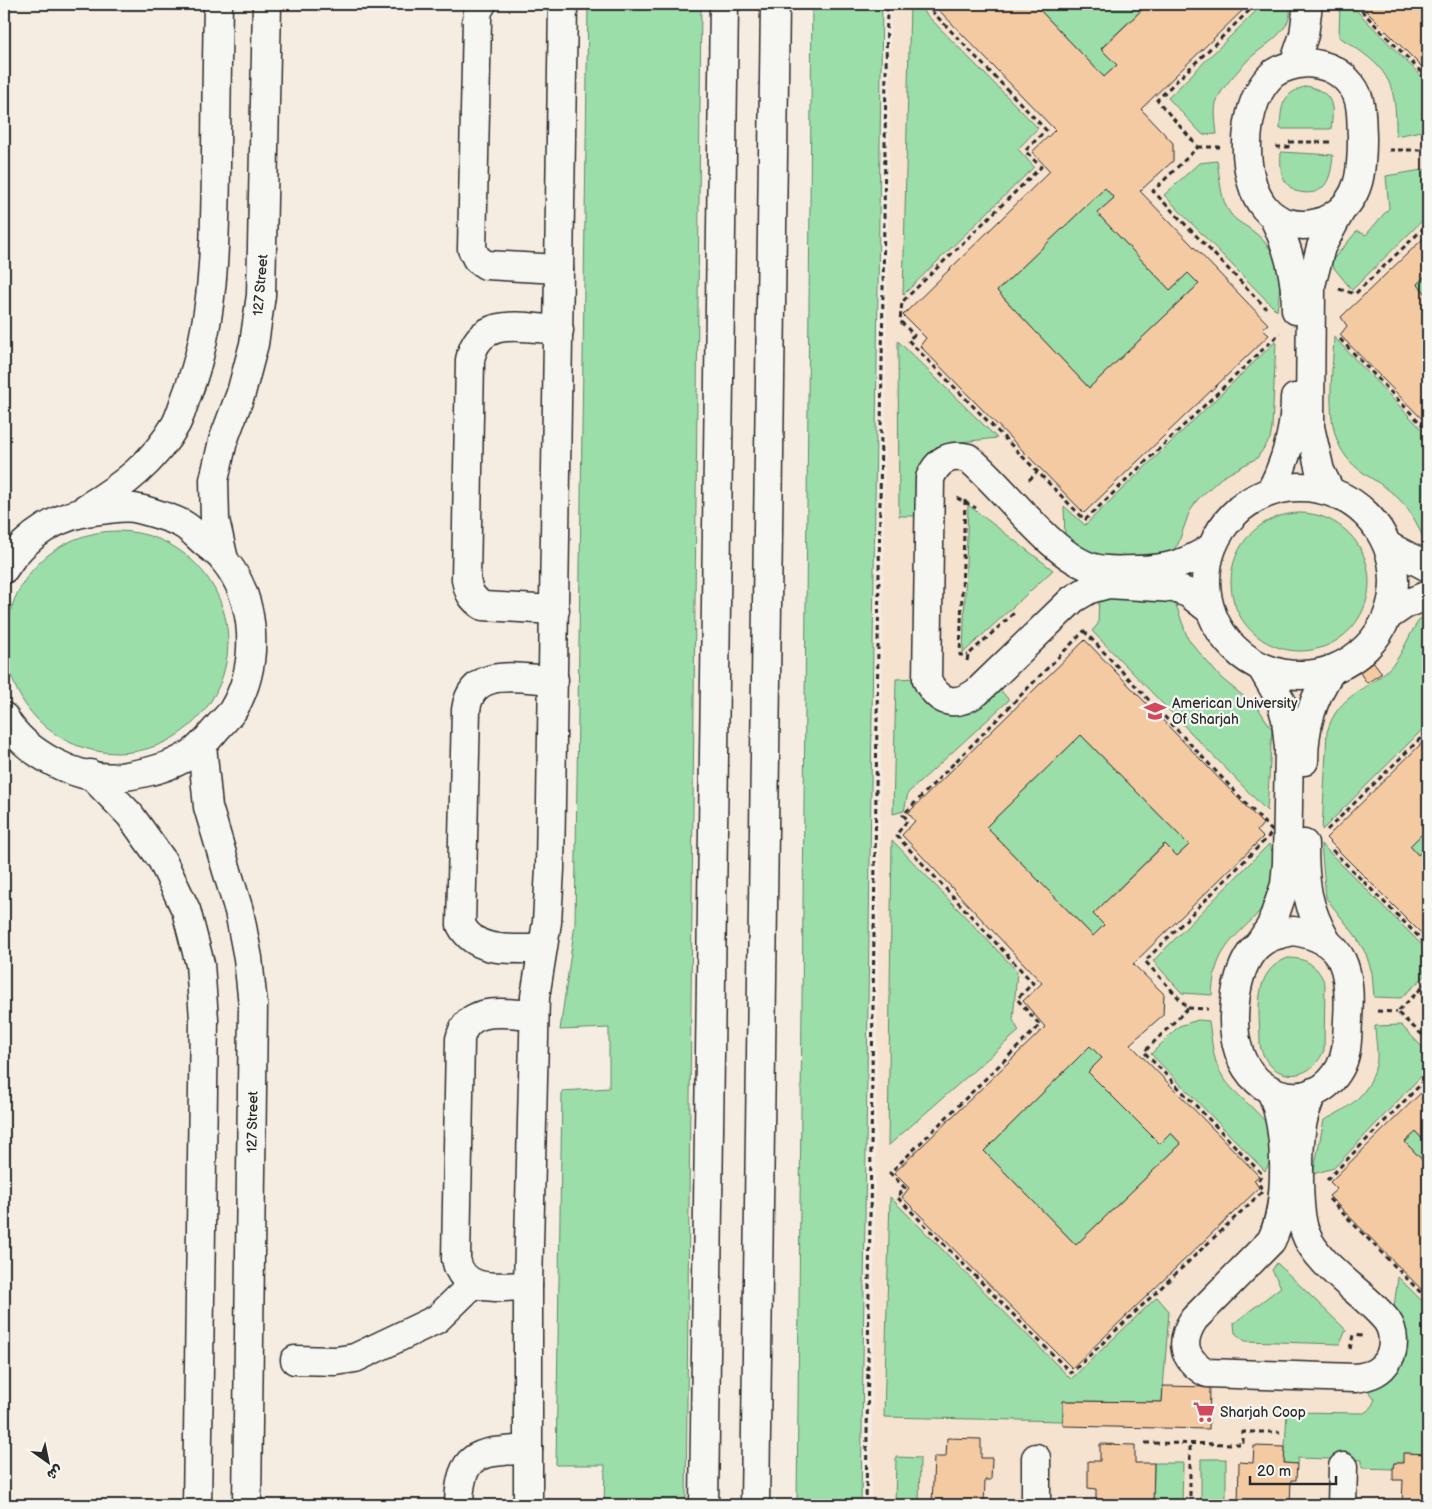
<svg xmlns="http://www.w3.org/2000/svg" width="1432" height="1509" font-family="'Balsamiq Sans','Playpen Sans Arabic',sans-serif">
<rect width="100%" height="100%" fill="#f6ede2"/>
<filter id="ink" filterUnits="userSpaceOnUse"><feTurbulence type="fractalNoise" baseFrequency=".02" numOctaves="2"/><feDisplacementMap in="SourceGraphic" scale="10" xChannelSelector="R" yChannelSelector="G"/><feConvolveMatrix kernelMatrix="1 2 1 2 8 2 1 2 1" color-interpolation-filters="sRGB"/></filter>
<g filter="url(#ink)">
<polygon fill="#f5e2cf" points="891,4 1428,4 1428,1505 871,1505"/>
<g fill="#9bdea9" stroke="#63846a">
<polygon points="588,4 701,4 686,1505 604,1505 605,1465 556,1465 562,1091 609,1088 609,1028 560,1030 575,924"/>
<polygon points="812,4 882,4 861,1505 797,1505"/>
<polygon points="910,4 916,4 1038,128 1018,149 1034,167 903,295"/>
<polygon points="1034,4 1148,4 1101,48 1117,65 1104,77"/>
<path d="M1263 4H1289C1297 29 1262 46 1248 60 1238 71 1220 89 1216 103 1214 113 1216 125 1217 134L1203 135 1168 98Z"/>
<path d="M1340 4H1350L1428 83V125L1421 131 1396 136C1397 79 1387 67 1339 37Z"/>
<path d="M1307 86C1334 93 1334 105 1331 129H1280C1281 105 1282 93 1307 86Z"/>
<path d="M1281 152 1333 155C1331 180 1325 199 1295 191 1280 180 1280 170 1281 152Z"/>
<path d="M1217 161C1220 176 1220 200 1230 213 1236 222 1246 225 1254 232 1282 254 1282 279 1277 311L1164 195 1199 163Z"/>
<polygon points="1428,169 1428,215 1352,290 1330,263 1357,231 1366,235 1389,208 1386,176"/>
<polygon points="1105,188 1114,198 1097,213 1170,290 1188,273 1199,284 1089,388 997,291"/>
<polygon points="1426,275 1428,277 1428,296 1417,284"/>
<path d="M1334 337 1428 436V548H1426C1421 529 1412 512 1398 498 1373 474 1347 473 1335 434 1327 407 1333 366 1334 337Z"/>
<polygon points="898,341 997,438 952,443 937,449 919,516 899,516"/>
<polygon points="1276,341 1272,428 1270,439 1257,458 1221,478 1198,499 1189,513 1178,544 1172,552 1157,557 1085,554 1065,540 1064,506 1085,525"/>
<polygon points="968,505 1053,570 963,653"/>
<circle cx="1300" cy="582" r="69"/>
<circle cx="117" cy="642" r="111"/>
<polygon points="1099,595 1174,599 1188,639 1221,678 1258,708 1272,729 1267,811 1092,631 1098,624"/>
<path d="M1428 611V724L1322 830 1327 732C1339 691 1370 692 1395 662 1407 646 1412 624 1428 611Z"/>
<polygon points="917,678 936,710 957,716 977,706 996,685 1009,700 908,793 904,811 893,814 896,679"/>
<polygon points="1081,735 1189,845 1177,856 1164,844 1093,914 1104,925 1093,936 986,827"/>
<polygon points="1428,828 1428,845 1418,855 1410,846"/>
<polygon points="892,840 1017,971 1013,1020 1019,1031 888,1146"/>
<path d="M1269 844C1275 856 1275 864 1273 877 1267 919 1240 923 1222 954 1215 967 1213 980 1212 995L1182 993 1153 961Z"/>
<polygon points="1321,844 1428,951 1428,973 1401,998 1374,997 1372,973 1366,954 1355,935 1326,898"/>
<path d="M1288 958C1307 958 1318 966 1325 984L1324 1050C1310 1085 1268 1082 1260 1045 1260 1012 1251 971 1288 958Z"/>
<path d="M1198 1020 1209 1021C1212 1040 1212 1060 1223 1077 1244 1109 1294 1125 1265 1171L1151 1054 1179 1026Z"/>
<path d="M1401 1025 1428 1053V1069L1334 1168 1313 1174 1324 1120C1348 1109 1370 1094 1376 1065 1379 1053 1375 1038 1375 1026Z"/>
<polygon points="1090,1046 1102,1058 1089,1072 1160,1144 1171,1133 1181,1144 1076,1245 984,1151"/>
<polygon points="1416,1132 1428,1145 1428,1166 1405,1142"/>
<polygon points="890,1197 1071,1379 1157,1297 1169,1311 1162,1402 1064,1401 1063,1421 884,1417"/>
<polygon points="1277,1263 1346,1330 1340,1344 1245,1341 1235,1333 1234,1323 1281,1287 1272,1270"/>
<polygon points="1398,1277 1428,1307 1428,1454 1404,1453 1403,1463 1394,1463 1393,1469 1362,1468 1362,1460 1298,1458 1297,1464 1284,1463 1287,1412 1364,1413 1371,1408 1375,1399 1365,1386 1402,1327 1394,1307"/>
<polygon points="896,1457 920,1458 919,1505 895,1505"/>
<rect x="1201" y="1459" width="25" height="46"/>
<polygon points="1154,1463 1183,1463 1182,1505 1153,1505"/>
</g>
<g fill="#f4caa3" stroke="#2b2b2b" fill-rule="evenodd">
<path d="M933 4H1034L1104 77 1117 65 1101 49 1148 4H1249L1141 109 1173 143V161L1140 191 1268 324 1262 329 1269 335 1084 513 920 346 926 338 903 315 1050 171 1032 152 1055 130ZM1105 188 1114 198 1097 213 1170 290 1188 273 1199 284 1089 388 997 291Z"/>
<polygon points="1359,4 1428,4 1428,73"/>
<polygon points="1428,234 1428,277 1426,275 1417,284 1428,296 1428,425 1340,335 1347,326 1341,317"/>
<path d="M1085 640 1263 824 1257 831 1263 837 1133 964 1164 994 1163 1015 1130 1044 1259 1176 1254 1180 1259 1188 1072 1368 902 1197 909 1188 894 1173 1045 1027 1023 1001 1042 983 902 835 915 821 908 813ZM1081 735 1189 845 1177 856 1165 844 1093 914 1104 925 1093 936 986 827ZM1090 1046 1102 1058 1088 1072 1160 1144 1171 1133 1181 1144 1076 1245 984 1151Z"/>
<polygon points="1372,660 1382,673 1367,683 1358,670"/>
<polygon points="1428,737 1428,828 1410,846 1418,855 1428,845 1428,940 1326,838"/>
<polygon points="1428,1086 1428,1145 1416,1132 1405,1142 1428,1166 1428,1296 1329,1196 1337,1189 1330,1182"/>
<polygon points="1163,1386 1210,1387 1209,1429 1063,1426 1063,1401 1162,1402"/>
<polygon points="947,1438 981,1439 981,1458 992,1458 991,1480 985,1480 984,1505 932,1505 934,1457 946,1457"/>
<polygon points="1100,1444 1135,1445 1135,1463 1154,1463 1153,1505 1096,1505 1096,1489 1088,1488 1088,1461 1100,1461"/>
<polygon points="1254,1446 1285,1447 1284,1463 1297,1464 1296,1480 1291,1480 1290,1505 1238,1505 1239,1462 1253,1463"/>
<polygon points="1403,1453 1428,1454 1428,1505 1402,1505 1403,1480 1393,1480 1393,1469 1394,1463 1403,1463"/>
</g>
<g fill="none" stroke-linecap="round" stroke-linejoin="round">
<g stroke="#2b2b2b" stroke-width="31">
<g id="minor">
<polyline points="482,4 478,10 477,20 472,249 477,259 486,265 559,269"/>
<path d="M1306 63C1325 64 1340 70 1352 86 1363 100 1361 120 1362 137 1362 151 1362 167 1358 182 1349 213 1319 231 1288 223 1269 218 1257 201 1252 183 1242 149 1246 97 1274 73 1283 67 1296 64 1306 63Z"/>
<polyline points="1294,64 1304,35 1308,4"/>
<path d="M1273 216C1288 247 1296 275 1296 310"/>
<circle cx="1300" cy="581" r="94"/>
<path d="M1271 491C1286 461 1295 431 1295 398"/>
<polyline points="1330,491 1320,471 1310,427 1311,285 1321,247 1340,212"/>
<path d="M86 508C123 486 154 462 176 424 181 414 184 402 188 392 215 319 215 244 216 167 216 113 217 58 218 4"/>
<polyline points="1388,546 1428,567"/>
<polyline points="224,560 215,520 214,480 223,441 241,393 254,344 261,295 267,4"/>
<path d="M4 569C25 535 61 513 100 510 111 509 124 506 134 508 145 510 175 519 184 525 191 529 198 537 204 542 211 548 219 553 224 560 257 600 260 665 233 710 229 716 223 721 218 727 210 736 202 747 191 754 169 768 146 773 120 777 78 782 24 753 4 717"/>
<path d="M555 610 483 606C472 599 468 592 466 579L470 360C479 314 524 328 559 330"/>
<path d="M1210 610 1188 593 1174 588 1108 584 1090 589 1073 599 977 692C956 707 939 704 927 680L930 478C938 460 949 454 968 458 1005 487 1051 557 1094 568 1107 572 1122 570 1136 570 1165 570 1187 564 1211 548"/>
<polyline points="1388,616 1404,605 1428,595"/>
<polyline points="202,745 208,807 239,911 248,958 253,1005 247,1505"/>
<path d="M1304 761C1304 727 1312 699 1331 671"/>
<polyline points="90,774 130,815 162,860 186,910 200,964 204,1019 197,1505"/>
<path d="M1304 844C1304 883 1307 908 1327 942"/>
<path d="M1293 931C1347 938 1351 973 1348 1020 1347 1036 1348 1053 1340 1068 1314 1115 1254 1099 1239 1052 1229 1022 1234 967 1258 945 1268 936 1280 934 1293 931Z"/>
<polyline points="1259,944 1271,926 1285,885 1287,863 1289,748 1286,719 1281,701 1263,670"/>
<path d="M542 949C513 948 477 955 461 925L466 710C472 665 520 679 554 680"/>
<path d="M1271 1091C1288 1127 1289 1206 1271 1241L1194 1319C1179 1342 1183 1359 1207 1373L1355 1378C1371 1376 1381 1372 1389 1358 1395 1348 1394 1331 1387 1321 1366 1294 1316 1265 1305 1232 1297 1210 1298 1148 1302 1125 1304 1113 1308 1103 1313 1092"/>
<path d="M528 1286C500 1286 463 1295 456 1259L460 1039C468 1004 507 1014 534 1015"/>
<polyline points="295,1360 336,1361 355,1358 437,1319 473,1284"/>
<path d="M459 1505C460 1449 481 1453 528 1449"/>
<polyline points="528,1505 528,1286 535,997 547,922 550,869 563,4"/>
<polyline points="704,1505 724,4"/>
<polyline points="755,1505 775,4"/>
<polyline points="1036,1505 1036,1458"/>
<polyline points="1342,1505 1343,1467"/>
</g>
</g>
<g stroke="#2b2b2b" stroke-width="3" stroke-dasharray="5 4" stroke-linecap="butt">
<polyline points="925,4 1046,130 1025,151 1041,167 902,302 900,321 914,335 908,340 1085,520 1280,333"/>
<polyline points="1256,4 1157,100 1198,147 1153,191 1266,308"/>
<polyline points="1355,4 1428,79"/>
<polyline points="1428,145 1424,150 1428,155"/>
<polyline points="1198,147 1220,147"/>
<polyline points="1276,147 1288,147 1288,142 1332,142 1332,144"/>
<polyline points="1389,150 1424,150"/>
<polyline points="1339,289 1355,294 1428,224"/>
<polyline points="1340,339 1428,431"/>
<polyline points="1029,480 1037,472"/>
<polyline points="957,498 976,508"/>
<polyline points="965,500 960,655 968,655"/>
<polygon points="1084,631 1273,832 1145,961 1188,1008 1144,1052 1262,1174 1258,1182 1263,1191 1071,1373 897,1197 905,1188 890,1173 1040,1025 1017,999 1033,983 896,835 908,820 903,815"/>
<polyline points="967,661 968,655 1014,613"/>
<polyline points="1327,830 1428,731"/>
<polyline points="1332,850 1428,946"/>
<polyline points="1428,982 1397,1012 1428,1040"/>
<polyline points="1188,1008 1208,1009"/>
<polyline points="1377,1011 1397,1012"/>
<polyline points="1327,1180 1428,1077"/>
<polyline points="1329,1199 1428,1300"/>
<polyline points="1350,1349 1353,1335 1362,1336"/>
<polyline points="1145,1443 1243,1444 1243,1432 1280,1432"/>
<polyline points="866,1505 887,4"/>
<polyline points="1190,1505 1190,1444"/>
</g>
<use href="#minor" stroke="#f6f6f2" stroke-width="28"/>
</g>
</g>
<defs>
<g id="university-bare" transform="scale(1.725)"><path d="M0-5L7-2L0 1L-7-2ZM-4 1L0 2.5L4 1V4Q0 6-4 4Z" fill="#d1495b" stroke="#f6f6f2" stroke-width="2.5" paint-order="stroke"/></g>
<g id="supermarket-bare" transform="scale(1.725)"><path d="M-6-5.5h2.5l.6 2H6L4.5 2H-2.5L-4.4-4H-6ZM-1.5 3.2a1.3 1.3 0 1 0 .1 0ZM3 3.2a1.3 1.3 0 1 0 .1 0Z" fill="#d1495b" stroke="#f6f6f2" stroke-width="2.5" paint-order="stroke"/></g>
</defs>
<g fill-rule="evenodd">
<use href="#university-bare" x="1155" y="711"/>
<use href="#supermarket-bare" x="1204" y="1412"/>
</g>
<g text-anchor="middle" stroke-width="4.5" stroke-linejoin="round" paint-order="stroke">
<g font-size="14" fill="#2b2b2b" stroke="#f6f6f2">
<text transform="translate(260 285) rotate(-85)" y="5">127 Street</text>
<text transform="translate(252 1122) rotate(-89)" y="5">127 Street</text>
</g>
<g font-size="14" fill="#2b2b2b" stroke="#f6f6f2" text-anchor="start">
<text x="1172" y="708">American University<tspan x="1172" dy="16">Of Sharjah</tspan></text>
<text x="1220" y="1417">Sharjah Coop</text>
</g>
</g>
<rect width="1432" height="1509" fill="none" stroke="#f6f6f2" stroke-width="20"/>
<rect x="10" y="10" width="1412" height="1489" fill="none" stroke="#2b2b2b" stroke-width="2" filter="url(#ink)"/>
<g transform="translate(48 1462) rotate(147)" stroke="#f6f6f2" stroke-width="4" paint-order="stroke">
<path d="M0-4L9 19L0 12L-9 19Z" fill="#2b2b2b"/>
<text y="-8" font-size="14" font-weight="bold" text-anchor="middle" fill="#2b2b2b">ش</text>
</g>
<path d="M1250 1476v8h86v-8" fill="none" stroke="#2b2b2b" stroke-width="2.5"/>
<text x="1257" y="1476" font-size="15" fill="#2b2b2b" stroke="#f6f6f2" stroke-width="4" paint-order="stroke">20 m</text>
</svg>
